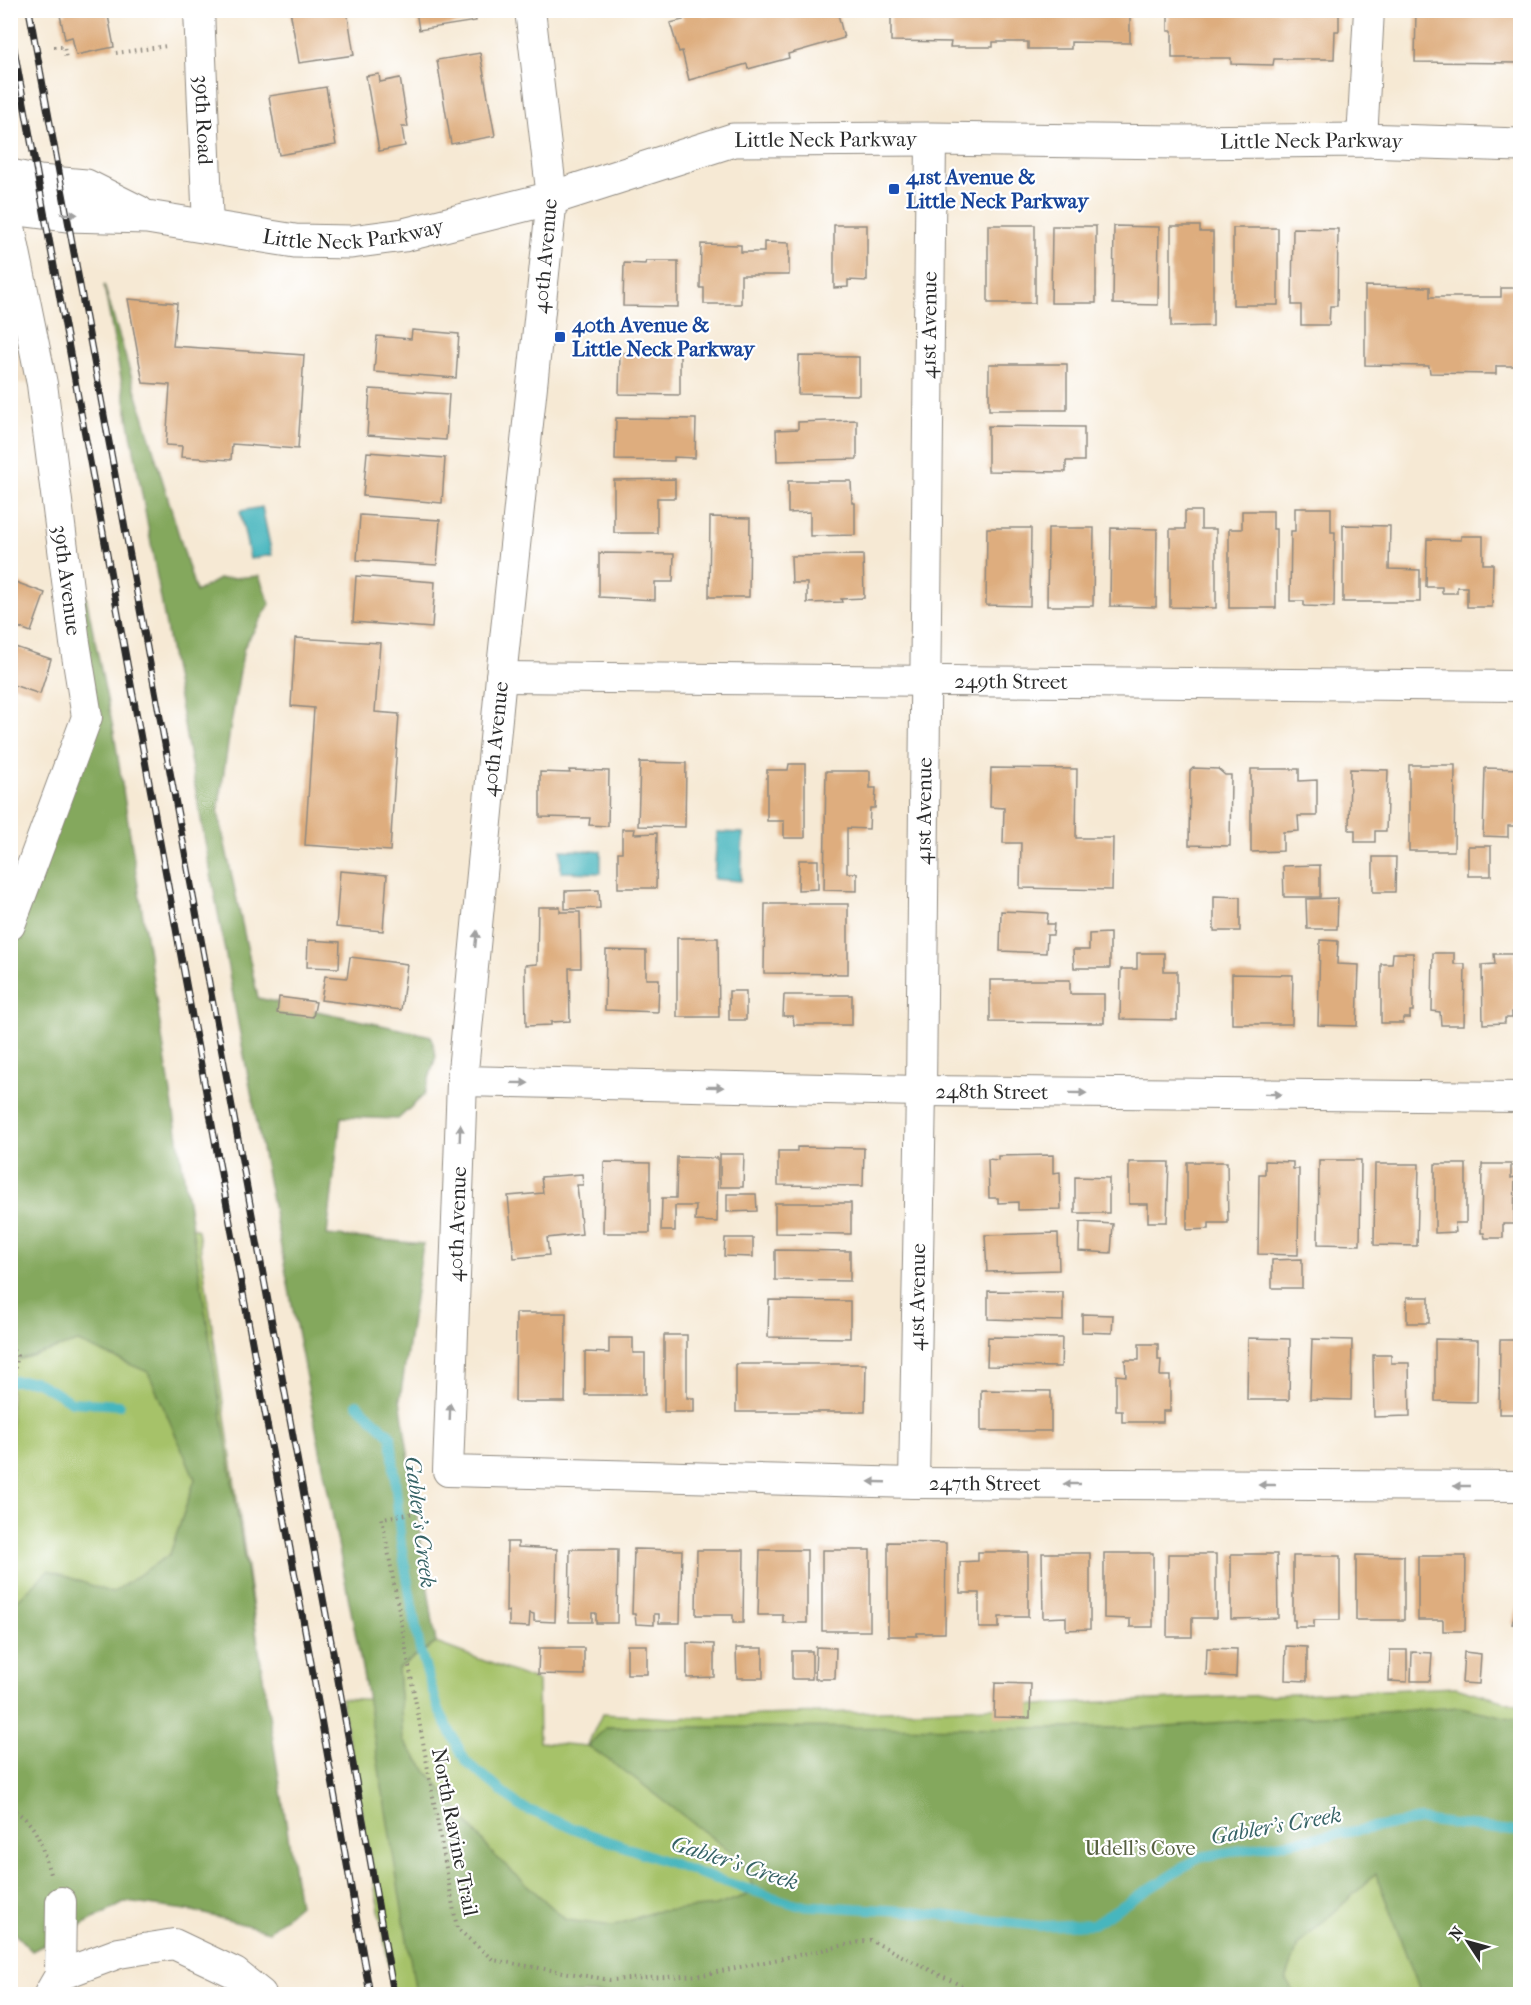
<svg xmlns="http://www.w3.org/2000/svg" width="1531" height="2005" font-family="'IM FELL French Canon',serif">
<rect width="100%" height="100%" fill="#fff"/>
<filter id="ink" filterUnits="userSpaceOnUse"><feTurbulence type="fractalNoise" baseFrequency=".0167" numOctaves="2"/><feDisplacementMap in="SourceGraphic" scale="12" xChannelSelector="R" yChannelSelector="G"/><feConvolveMatrix kernelMatrix="1 2 1 2 8 2 1 2 1" color-interpolation-filters="sRGB"/></filter>
<filter id="wash" filterUnits="userSpaceOnUse"><feTurbulence type="fractalNoise" baseFrequency=".008" numOctaves="4" result="noise"/><feDisplacementMap in="SourceGraphic" scale="24" xChannelSelector="R" yChannelSelector="G"/><feGaussianBlur stdDeviation="1.35" result="paint"/><feColorMatrix in="noise" values="0 0 0 0 0 0 0 0 0 0 0 0 0 0 0 0 0 1.4 0 .05"/><feComposite in="paint" operator="in"/></filter>
<g filter="url(#wash)">
<rect width="100%" height="100%" fill="#f6e9d4"/>
<polygon fill="#ecd8ba" points="10,160 18,199 42,384 11,383"/>
<g fill="#a6c269" stroke="#68764a" stroke-width="1.5">
<polygon points="11,1134 198,1230 295,1899 11,1723"/>
<polygon points="436,1643 538,1681 539,1742 587,1746 602,1714 672,1718 917,1710 1456,1687 1520,1706 1520,1994 394,1994 341,1698 400,1701 398,1668"/>
</g>
<g fill="#84a85d" stroke="#586a44" stroke-width="1.5">
<polygon points="104,285 196,592 219,579 259,576 270,604 244,647 230,730 218,812 258,998 431,1036 436,1056 424,1095 398,1119 341,1117 327,1235 423,1244 400,1399 436,1643 398,1668 403,1741 492,1853 566,1920 613,1926 653,1912 715,1906 756,1892 738,1858 633,1777 588,1746 606,1727 1137,1728 1460,1707 1520,1720 1520,1994 1421,1994 1376,1874 1298,1945 1286,1980 1295,1994 416,1994 366,1689 242,1045"/>
<polygon points="42,384 114,733 299,1905 269,1931 193,1911 126,1902 32,1951 11,1930 11,1606 49,1570 112,1593 170,1554 195,1479 148,1372 78,1342 11,1362 10,926 87,717"/>
</g>
<g fill="#47b6be" stroke="#397074" stroke-width="1.5">
<polygon points="262,507 272,555 250,559 240,511"/>
<polygon points="717,832 743,833 741,881 714,879"/>
<polygon points="561,850 601,851 601,873 561,872"/>
</g>
<g fill="none" stroke-linecap="round" stroke-linejoin="round">
<g stroke="#47b6be" stroke-width="10">
<polyline points="10,1381 35,1381 72,1402 120,1405"/>
<polyline points="357,1404 391,1436 401,1544 420,1650 438,1708 466,1762 521,1807 583,1832 704,1875 797,1905 906,1911 1039,1926 1093,1924 1200,1857 1420,1820 1520,1832"/>
</g>
</g>
<g id="blocks">
<g fill="#dead7e">
<polygon points="66,10 107,10 114,47 76,55 72,37 65,39 60,15 66,14"/>
<polygon points="290,10 347,10 354,55 299,63"/>
<polygon points="416,10 474,10 476,21 419,30"/>
<polygon points="690,10 702,10 704,16 725,10 837,10 844,38 788,54 789,58 748,69 747,64 689,80 682,51 679,52 670,23 683,20 681,13"/>
<polygon points="891,10 1134,10 1134,14 1130,14 1130,43 1071,42 1071,49 1028,49 1028,42 993,42 993,47 950,47 951,42 891,41"/>
<polygon points="1168,10 1339,10 1339,31 1335,31 1334,59 1274,59 1273,65 1231,64 1231,58 1172,58 1172,31 1168,31"/>
<polygon points="1416,10 1520,10 1520,63 1415,62"/>
<polygon points="480,53 495,136 451,144 437,60"/>
<polygon points="379,74 380,82 400,78 408,127 402,127 405,146 379,151 366,76"/>
<polygon points="326,87 336,145 279,155 269,96"/>
<polygon points="834,225 867,225 867,281 848,280 848,287 834,288"/>
<rect x="988" y="225" width="47" height="78"/>
<polygon points="1052,226 1096,226 1096,303 1051,303"/>
<polygon points="1114,226 1159,227 1158,305 1113,304"/>
<polygon points="1171,226 1200,226 1200,232 1213,232 1213,326 1171,327"/>
<rect x="1233" y="228" width="45" height="77"/>
<polygon points="1293,228 1338,229 1337,306 1330,306 1329,325 1301,325 1301,305 1292,305"/>
<polygon points="764,242 789,243 789,275 741,275 741,304 704,304 704,288 700,288 701,244 741,245 741,252 764,252"/>
<polygon points="646,261 678,261 678,307 623,306 624,263 645,264"/>
<polygon points="1365,286 1430,287 1430,297 1501,297 1501,288 1520,288 1520,366 1496,366 1496,374 1430,373 1429,366 1365,365"/>
<polygon points="128,299 177,303 173,346 304,355 298,449 232,444 231,460 181,457 182,446 166,445 170,385 143,383"/>
<polygon points="412,330 459,334 456,378 374,372 377,336 411,339"/>
<polygon points="620,353 680,353 680,395 619,394"/>
<polygon points="799,356 859,357 859,395 798,394"/>
<rect x="989" y="364" width="78" height="46"/>
<polygon points="370,389 449,394 446,440 367,435"/>
<polygon points="616,418 696,419 695,458 674,457 674,461 615,460"/>
<polygon points="857,420 857,459 777,461 776,430 798,429 798,422"/>
<polygon points="988,426 1084,427 1084,461 1066,461 1066,472 988,471"/>
<polygon points="367,452 445,458 442,503 363,496"/>
<polygon points="675,479 675,498 657,498 657,533 614,533 614,480"/>
<polygon points="788,481 851,481 852,503 855,503 855,535 810,536 810,512 788,513"/>
<polygon points="1295,508 1331,508 1331,532 1335,532 1334,607 1304,606 1304,601 1290,601 1291,531 1295,531"/>
<polygon points="1185,511 1201,511 1201,529 1216,529 1216,608 1170,607 1170,529 1185,529"/>
<polygon points="1242,511 1273,511 1273,529 1276,529 1276,608 1229,608 1229,529 1242,529"/>
<polygon points="360,515 440,520 437,565 357,560"/>
<polygon points="710,517 750,518 749,597 709,597"/>
<polygon points="1343,525 1390,526 1389,569 1420,570 1420,602 1343,602"/>
<polygon points="987,528 1031,528 1030,606 986,605"/>
<polygon points="1048,528 1094,528 1093,606 1047,606"/>
<polygon points="1111,528 1157,529 1156,607 1110,606"/>
<polygon points="1518,534 1520,534 1520,593 1517,593"/>
<polygon points="1461,536 1483,536 1483,564 1493,564 1492,607 1467,607 1467,587 1457,587 1457,593 1442,593 1442,587 1426,587 1427,539 1461,540"/>
<polygon points="599,553 674,554 673,582 655,582 655,600 599,597"/>
<polygon points="863,555 864,598 841,599 842,602 807,603 807,583 792,583 791,556"/>
<polygon points="356,576 435,582 432,628 353,622"/>
<polygon points="10,580 45,593 31,632 10,624"/>
<polygon points="295,638 380,643 375,712 399,714 390,851 305,845 314,708 291,706"/>
<polygon points="12,646 51,659 40,694 10,684 10,651"/>
<polygon points="640,762 686,763 685,827 638,826"/>
<polygon points="789,764 805,764 805,838 784,838 784,821 767,821 767,770 788,770"/>
<polygon points="1409,765 1455,765 1454,851 1409,851"/>
<polygon points="991,768 1077,769 1076,838 1113,838 1112,890 1020,888 1021,843 1003,843 1004,808 990,807"/>
<polygon points="1193,768 1218,769 1225,775 1231,775 1230,846 1189,845 1190,771"/>
<polygon points="1485,768 1520,769 1520,826 1508,826 1508,837 1483,836"/>
<polygon points="1251,769 1299,769 1299,781 1317,780 1317,816 1298,816 1299,831 1283,832 1283,851 1251,852"/>
<polygon points="1350,769 1388,770 1386,831 1375,831 1375,842 1355,842 1355,830 1349,830"/>
<polygon points="569,770 609,771 608,826 589,825 590,818 540,817 540,772 570,773"/>
<polygon points="826,771 870,771 870,788 876,788 875,808 870,808 869,829 847,828 847,873 857,873 857,891 824,890"/>
<polygon points="622,829 635,829 634,834 657,833 656,888 618,888 618,852 622,852"/>
<rect x="1468" y="846" width="23" height="30"/>
<polygon points="1373,857 1396,857 1395,892 1373,892"/>
<polygon points="799,860 818,860 818,889 798,890"/>
<polygon points="1320,865 1320,897 1284,897 1283,866"/>
<polygon points="340,871 387,875 383,931 336,927"/>
<polygon points="599,890 600,908 565,909 565,891"/>
<polygon points="1214,896 1240,897 1240,931 1214,931"/>
<polygon points="1338,898 1337,929 1307,929 1306,899"/>
<polygon points="765,904 848,904 848,974 764,973"/>
<polygon points="538,907 560,907 560,912 580,912 581,968 569,968 570,1021 551,1022 551,1025 526,1026 525,965 537,964"/>
<polygon points="1001,911 1048,913 1047,924 1054,924 1053,935 1047,935 1046,953 1000,951"/>
<polygon points="1110,933 1110,968 1074,968 1073,950 1089,950 1089,934"/>
<polygon points="677,938 718,938 719,1017 677,1017"/>
<polygon points="308,940 340,942 339,968 307,967"/>
<polygon points="1320,940 1338,941 1337,964 1359,965 1357,1026 1318,1025"/>
<polygon points="606,950 646,951 646,979 659,979 658,1012 605,1010"/>
<polygon points="1137,953 1164,953 1164,971 1177,971 1177,1020 1120,1019 1121,969 1137,969"/>
<polygon points="1393,953 1413,953 1413,1011 1410,1011 1410,1018 1403,1018 1403,1023 1381,1023 1381,964 1392,964"/>
<polygon points="1433,953 1454,953 1454,964 1465,964 1464,1025 1441,1025 1440,1012 1432,1011"/>
<polygon points="1494,954 1515,954 1515,1012 1512,1012 1512,1018 1505,1018 1505,1023 1483,1024 1482,965 1495,964"/>
<polygon points="350,957 407,964 401,1010 321,1000 325,976 347,978"/>
<polygon points="1232,974 1293,975 1292,1024 1232,1024"/>
<polygon points="990,980 1070,980 1070,994 1104,994 1104,1023 990,1022"/>
<rect x="729" y="991" width="17" height="29"/>
<polygon points="784,995 852,995 852,1025 794,1025 793,1016 783,1016"/>
<polygon points="279,997 316,1002 313,1017 277,1013"/>
<polygon points="797,1147 864,1148 863,1186 778,1185 778,1151 797,1151"/>
<polygon points="720,1154 744,1154 743,1187 720,1187"/>
<polygon points="1053,1155 1053,1173 1060,1172 1061,1209 1018,1210 1018,1202 998,1203 998,1198 989,1198 988,1159 998,1160 998,1156"/>
<polygon points="677,1157 718,1158 717,1222 695,1221 696,1206 675,1206 675,1231 661,1231 662,1198 676,1198"/>
<polygon points="1319,1160 1361,1160 1360,1245 1318,1244"/>
<polygon points="1265,1161 1293,1162 1293,1169 1299,1169 1298,1255 1258,1254 1259,1174 1265,1174"/>
<polygon points="604,1162 650,1163 650,1233 603,1233"/>
<polygon points="1129,1162 1169,1162 1167,1222 1148,1222 1148,1204 1129,1204"/>
<polygon points="1187,1162 1227,1162 1228,1223 1209,1223 1209,1229 1187,1230"/>
<polygon points="1375,1164 1419,1164 1417,1246 1374,1245"/>
<polygon points="1435,1164 1466,1164 1466,1223 1455,1223 1456,1232 1435,1233"/>
<polygon points="1482,1164 1511,1164 1511,1178 1515,1177 1514,1224 1503,1224 1503,1238 1485,1238 1484,1233 1481,1233"/>
<polygon points="582,1174 583,1185 577,1185 582,1234 547,1238 549,1255 514,1258 508,1196 543,1193 541,1177"/>
<polygon points="1075,1177 1109,1178 1109,1213 1075,1213"/>
<polygon points="727,1194 756,1194 757,1211 727,1212"/>
<polygon points="775,1203 851,1203 851,1234 775,1233"/>
<polygon points="1080,1222 1113,1224 1111,1253 1079,1251"/>
<polygon points="1058,1233 1059,1270 987,1272 985,1235"/>
<polygon points="725,1238 753,1238 753,1257 724,1256"/>
<polygon points="775,1250 850,1251 850,1281 775,1280"/>
<polygon points="1302,1259 1302,1288 1272,1288 1272,1260"/>
<polygon points="988,1291 1063,1292 1063,1321 988,1319"/>
<rect x="1407" y="1297" width="22" height="26"/>
<polygon points="769,1300 850,1301 850,1338 768,1337"/>
<polygon points="516,1313 566,1313 565,1402 515,1402"/>
<polygon points="1082,1314 1113,1315 1112,1333 1082,1332"/>
<polygon points="664,1335 687,1335 687,1398 694,1398 694,1412 664,1412"/>
<polygon points="988,1337 1062,1338 1061,1367 987,1366"/>
<polygon points="609,1338 633,1338 633,1353 645,1353 645,1395 585,1395 585,1352 609,1353"/>
<polygon points="1248,1338 1290,1339 1289,1400 1247,1400"/>
<polygon points="1312,1339 1352,1340 1351,1400 1310,1399"/>
<polygon points="1435,1339 1478,1340 1477,1402 1435,1401"/>
<polygon points="1500,1340 1520,1340 1520,1414 1499,1414"/>
<polygon points="1139,1344 1158,1344 1158,1360 1161,1360 1160,1376 1170,1376 1170,1411 1163,1411 1163,1422 1122,1422 1122,1411 1116,1411 1116,1375 1126,1376 1125,1360 1139,1360"/>
<polygon points="1373,1355 1391,1355 1391,1363 1409,1363 1410,1416 1374,1417"/>
<polygon points="736,1364 866,1364 865,1412 736,1412"/>
<polygon points="981,1390 1051,1391 1051,1431 981,1431"/>
<polygon points="507,1542 518,1542 518,1547 557,1549 555,1622 534,1621 534,1614 530,1613 529,1627 509,1626 509,1611 506,1612"/>
<polygon points="888,1542 946,1543 945,1633 917,1633 917,1636 888,1636"/>
<polygon points="570,1549 618,1549 617,1623 596,1623 596,1613 592,1613 592,1622 569,1622"/>
<polygon points="634,1549 682,1550 680,1623 659,1623 659,1614 654,1614 654,1625 636,1624 635,1614 632,1614"/>
<polygon points="697,1550 744,1550 743,1623 733,1623 733,1615 696,1615"/>
<polygon points="760,1550 807,1550 807,1623 783,1623 783,1615 758,1615"/>
<rect x="822" y="1550" width="48" height="81"/>
<polygon points="978,1552 1028,1552 1028,1617 999,1617 999,1628 979,1628 979,1593 960,1593 960,1562 978,1561"/>
<polygon points="1042,1553 1090,1553 1090,1629 1066,1630 1066,1617 1043,1618"/>
<polygon points="1104,1553 1153,1553 1153,1627 1130,1627 1130,1619 1104,1618"/>
<polygon points="1168,1554 1216,1554 1216,1618 1192,1618 1192,1637 1167,1637"/>
<polygon points="1231,1554 1277,1554 1278,1618 1231,1619"/>
<polygon points="1356,1555 1404,1556 1404,1620 1356,1620"/>
<polygon points="1293,1556 1340,1556 1340,1620 1314,1620 1314,1627 1295,1627 1295,1620 1293,1620"/>
<polygon points="1418,1556 1466,1556 1465,1631 1443,1631 1443,1620 1418,1620"/>
<polygon points="1520,1594 1520,1625 1512,1624"/>
<polygon points="687,1643 714,1644 714,1677 687,1678"/>
<rect x="627" y="1645" width="20" height="29"/>
<polygon points="1286,1646 1307,1647 1307,1681 1285,1680"/>
<polygon points="816,1647 836,1648 835,1679 815,1679"/>
<polygon points="539,1648 584,1648 584,1675 538,1674"/>
<polygon points="736,1648 763,1648 763,1678 737,1678"/>
<polygon points="1207,1648 1237,1649 1236,1677 1206,1675"/>
<polygon points="1390,1650 1407,1650 1407,1682 1389,1681"/>
<rect x="792" y="1651" width="20" height="28"/>
<polygon points="1412,1652 1432,1653 1430,1681 1411,1681"/>
<polygon points="1464,1652 1481,1654 1479,1684 1462,1683"/>
<polygon points="995,1683 1031,1684 1030,1718 994,1717"/>
</g>
</g>
</g>
<g filter="url(#ink)">
<use href="#blocks" fill-opacity="0" stroke="#908a80" stroke-width="1.5"/>
<g fill="none" stroke-linecap="round" stroke-linejoin="round">
<g stroke="#908a80" stroke-width="32">
<g id="minor">
<path id="s1" d="M199 10 208 227"/>
<path id="s2" d="M530 10 552 198 501 677 462 1081 448 1471 914 1483 1520 1486"/>
<polyline points="1362,140 1369,10"/>
<path id="s3" d="M10 227 42 384 75 643 87 717 10 925"/>
<path id="s4" d="M501 677 1520 686"/>
<path id="s5" d="M462 1081 921 1091 1520 1097"/>
<path id="s6" d="M914 1483 921 1091 931 139"/>
<polyline points="60,1975 119,1953 174,1944 235,1973 261,1994"/>
<polyline points="49,1994 60,1975 61,1902"/>
</g>
</g>
<g stroke="#908a80" stroke-width="35">
<g id="tertiary">
<polyline points="10,176 39,182 86,186 138,212"/>
<path id="s7" d="M10 208 66 215 147 217 295 241 351 242 404 235 552 198 733 140 931 139 1180 142 1362 140 1520 145"/>
</g>
</g>
<g stroke="#908a80" stroke-width="4" stroke-dasharray="1.5 4.5" stroke-linecap="butt">
<polyline points="54,47 64,47 66,59"/>
<polyline points="116,53 167,46"/>
<polyline points="10,109 15,144"/>
<polyline points="10,1345 17,1356 10,1441"/>
<polyline points="415,1472 411,1472 414,1513 382,1518 457,1928 493,1960 610,1980 702,1975 870,1940 978,1994"/>
<path d="M10 1808C39 1824 41 1845 50 1874"/>
</g>
<use href="#minor" stroke="#fff" stroke-width="30"/>
<use href="#tertiary" stroke="#fff" stroke-width="33"/>
<g stroke="#2b2b2b" stroke-width="7">
<g id="rail">
<polyline points="29,10 335,1663 394,1994"/>
<polyline points="10,27 312,1668 370,1994"/>
</g>
</g>
<use href="#rail" stroke="#fff" stroke-width="4.5" stroke-dasharray="14" stroke-linecap="butt"/>
</g>
<defs><path id="oneway-solid" d="M-6-.8H1V-3.2L6.5 0L1 3.2V.8H-6Z" transform="scale(1.5)"/></defs>
<g fill="#a0a0a0">
<use href="#oneway-solid" transform="translate(69 214) rotate(3)"/>
<use href="#oneway-solid" transform="translate(476 939) rotate(-84)"/>
<use href="#oneway-solid" transform="translate(520 1083) rotate(1)"/>
<use href="#oneway-solid" transform="translate(715 1087) rotate(1)"/>
<use href="#oneway-solid" transform="translate(1078 1093) rotate(1)"/>
<use href="#oneway-solid" transform="translate(1273 1094) rotate(1)"/>
<use href="#oneway-solid" transform="translate(460 1133) rotate(-88)"/>
<use href="#oneway-solid" transform="translate(450 1412) rotate(-88)"/>
<use href="#oneway-solid" transform="translate(877 1482) rotate(-178)"/>
<use href="#oneway-solid" transform="translate(1072 1484) rotate(-180)"/>
<use href="#oneway-solid" transform="translate(1267 1485) rotate(-180)"/>
<use href="#oneway-solid" transform="translate(1462 1486) rotate(-180)"/>
</g>
</g>
<g fill="#1a4fb4" stroke="#fff" stroke-width="2">
<rect x="888" y="183" width="12" height="12" rx="3"/>
<rect x="554" y="331" width="12" height="12" rx="3"/>
</g>
<g text-anchor="middle" stroke-width="4.5" stroke-linejoin="round" paint-order="stroke">
<g font-size="21" fill="#2b2b2b" stroke="#fff">
<text dy="7" stroke="none"><textPath href="#s1" startOffset="110">39th Road</textPath></text>
<text dy="7" stroke="none"><textPath href="#s7" startOffset="832">Little Neck Parkway</textPath></text>
<text dy="7" stroke="none"><textPath href="#s7" startOffset="1318">Little Neck Parkway</textPath></text>
<text dy="7" stroke="none"><textPath href="#s7" startOffset="346">Little Neck Parkway</textPath></text>
<text transform="translate(545 256) rotate(-85)" y="7">40th Avenue</text>
<text dy="7" stroke="none"><textPath href="#s6" startOffset="1158">41st Avenue</textPath></text>
<text dy="7" stroke="none"><textPath href="#s3" startOffset="358">39th Avenue</textPath></text>
<text dy="7" stroke="none"><textPath href="#s4" startOffset="510">249th Street</textPath></text>
<text transform="translate(495 739) rotate(-84)" y="7">40th Avenue</text>
<text dy="7" stroke="none"><textPath href="#s6" startOffset="672">41st Avenue</textPath></text>
<text dy="7" stroke="none"><textPath href="#s5" startOffset="530">248th Street</textPath></text>
<text transform="translate(457 1224) rotate(-88)" y="7">40th Avenue</text>
<text dy="7" stroke="none"><textPath href="#s6" startOffset="186">41st Avenue</textPath></text>
<text dy="7" stroke="none"><textPath href="#s2" startOffset="2004">247th Street</textPath></text>
<text transform="translate(455 1832) rotate(79)" y="7">North Ravine Trail</text>
</g>
<g font-size="21" font-weight="bold" fill="#164399" stroke="#fff" text-anchor="start">
<text x="906" y="184">41st Avenue &amp;<tspan x="906" dy="24">Little Neck Parkway</tspan></text>
<text x="572" y="332">40th Avenue &amp;<tspan x="572" dy="24">Little Neck Parkway</tspan></text>
</g>
<g font-size="21" fill="#566041" stroke="#fff">
<text x="1140" y="1855">Udell's Cove</text>
</g>
<g font-size="22" font-style="italic" fill="#366366" stroke="#fff">
<text transform="translate(421 1522) rotate(83)" y="8">Gabler’s Creek</text>
<text transform="translate(1276 1825) rotate(-10)" y="8">Gabler’s Creek</text>
<text transform="translate(735 1862) rotate(18)" y="8">Gabler’s Creek</text>
</g>
</g>
<rect width="1531" height="2005" fill="none" stroke="#fff" stroke-width="36"/>
<g transform="translate(1468 1942) rotate(306)" stroke="#ffffff" stroke-width="4.5" paint-order="stroke">
<path d="M0-4.5L10 22L0 15L-10 22Z" fill="#2b2b2b"/>
<text y="-9" font-size="16" font-weight="bold" text-anchor="middle" fill="#2b2b2b">N</text>
</g>
</svg>
